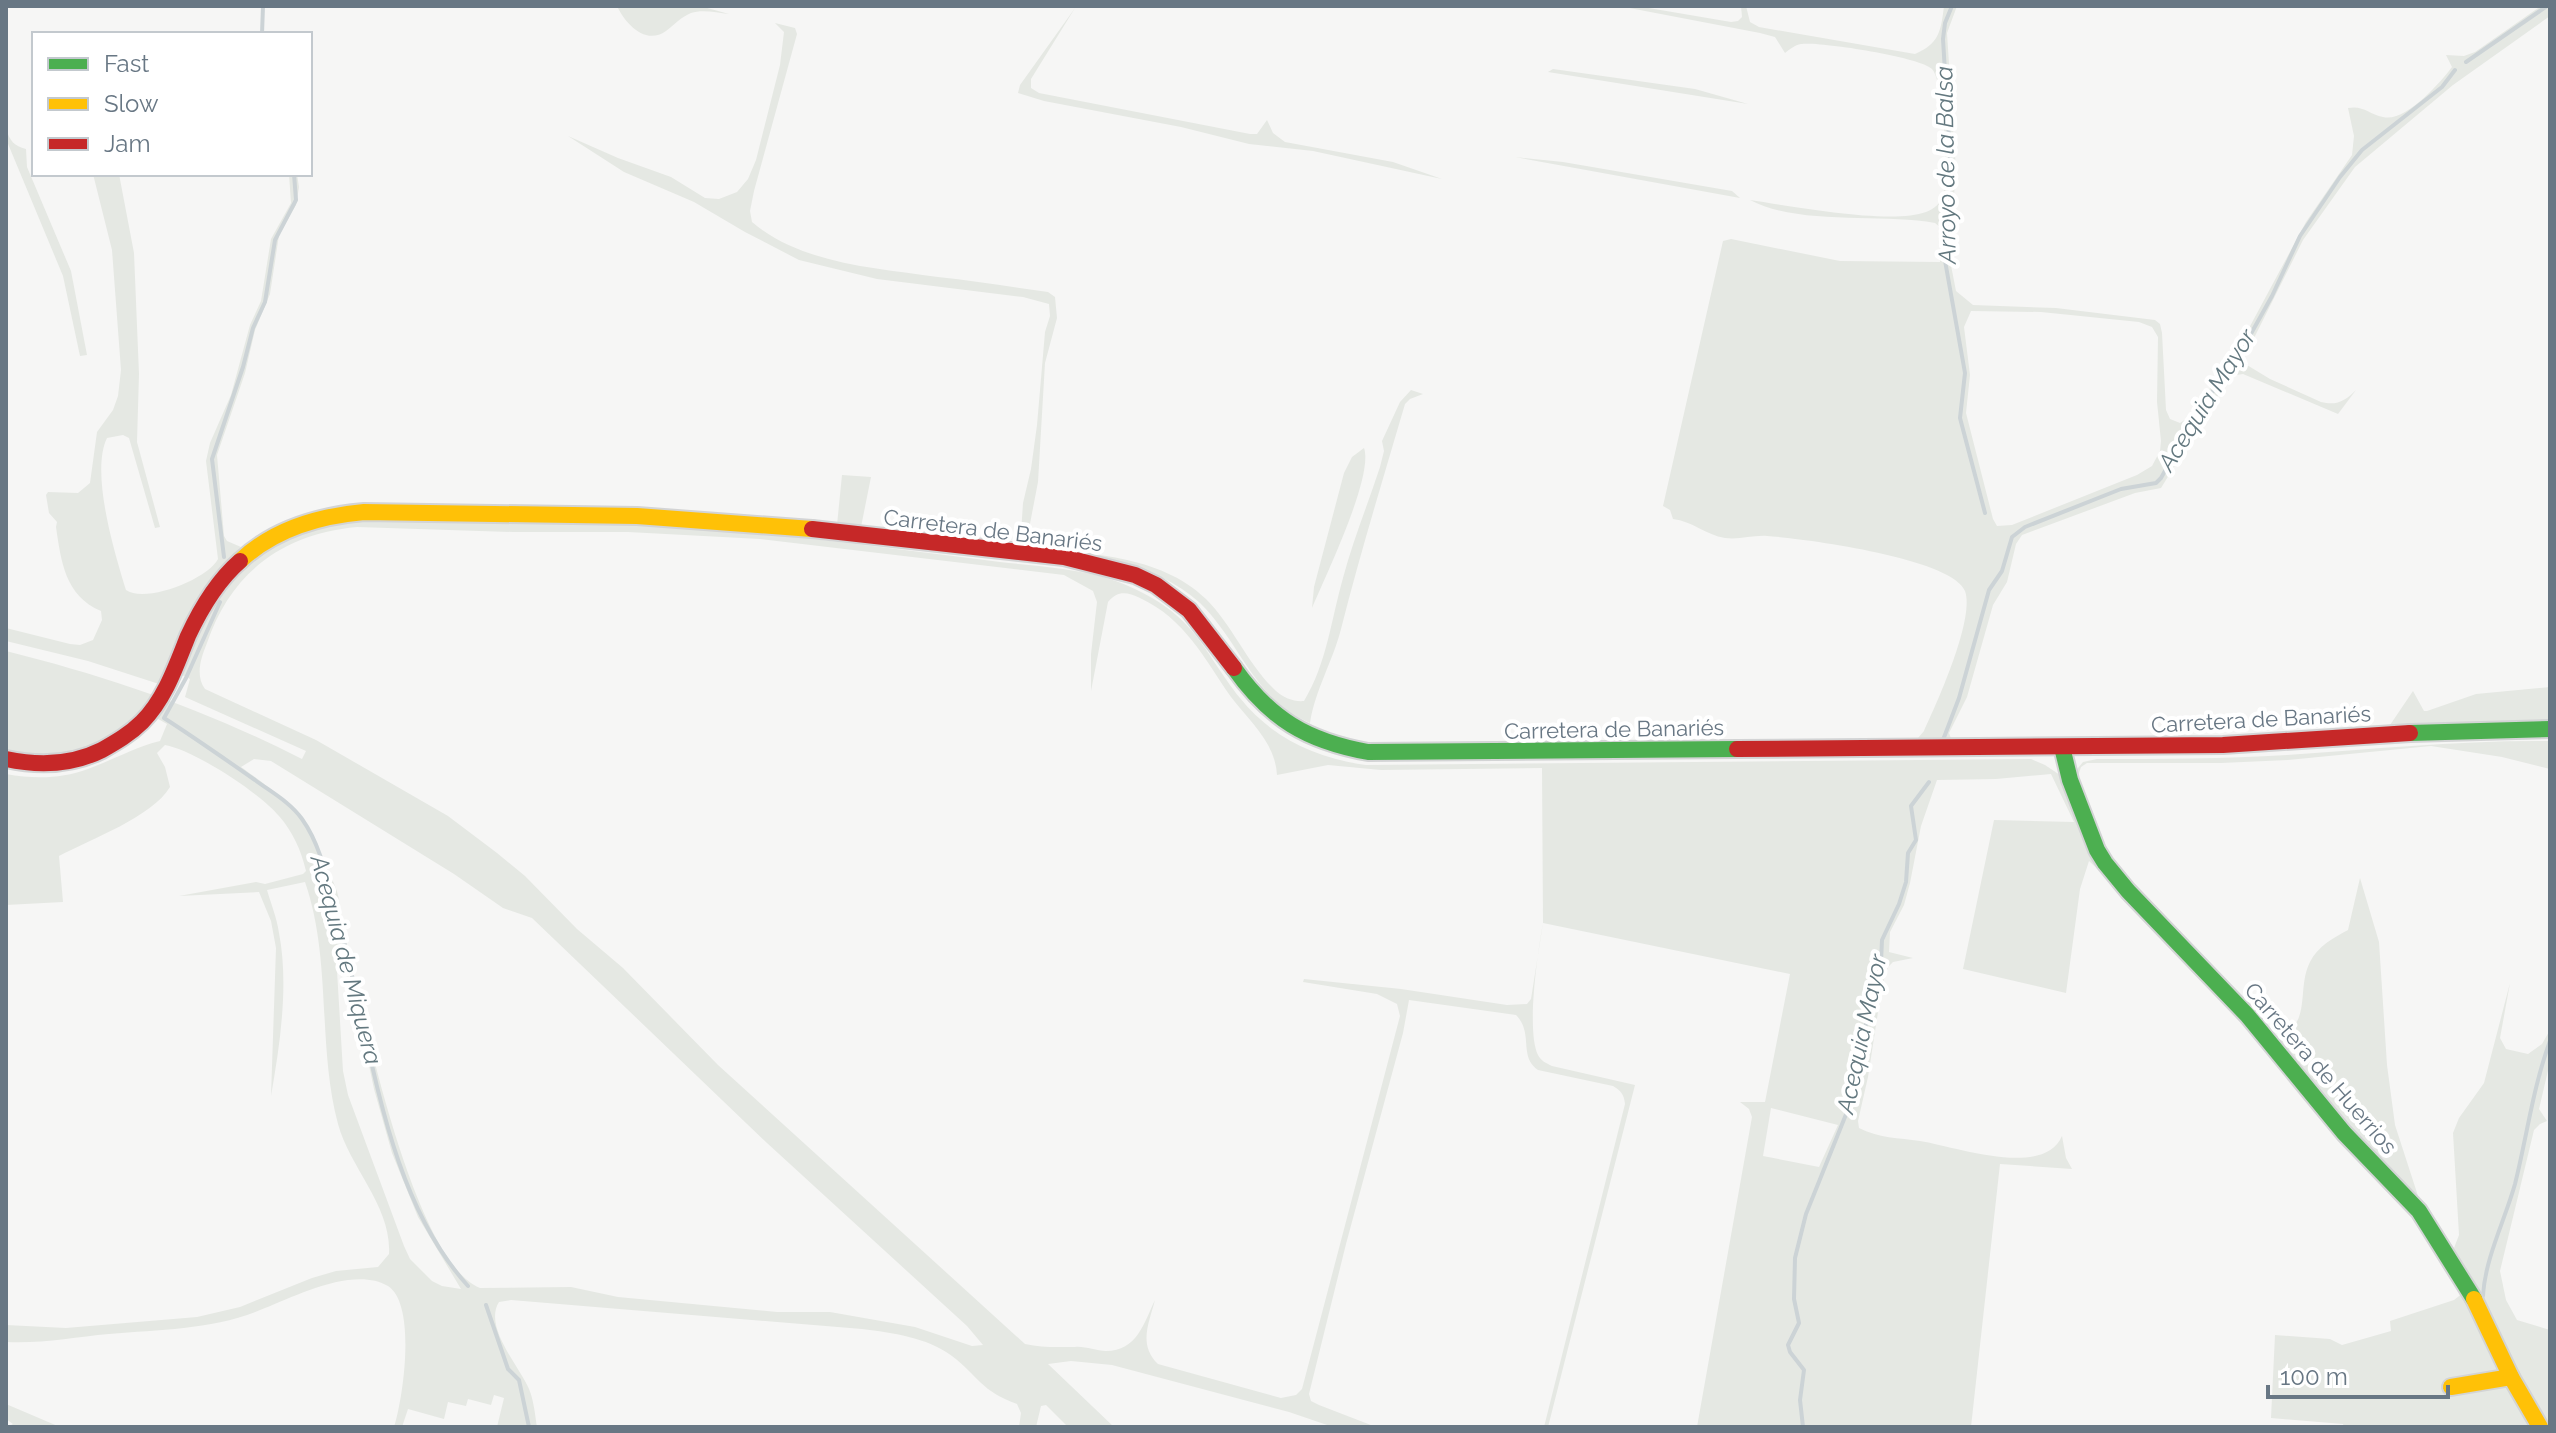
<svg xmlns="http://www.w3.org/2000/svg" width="2556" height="1433" font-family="Raleway,sans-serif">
<rect width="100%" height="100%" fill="#f6f6f5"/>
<g fill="#e5e8e3" fill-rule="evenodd">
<path d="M617 6H700L729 14C717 13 703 9 691 13 681 17 674 25 666 31 645 46 625 23 617 6Z"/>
<path d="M1619 6H1637L1731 22 1738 21 1742 17 1741 6H1746L1750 22 1759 27 1915 54C1939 44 1941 31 1944 6H1957L1947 33 1956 171 1949 255 1956 291 1973 305 2056 308 2155 320 2160 324 2162 333 2166 410 2170 419 2180 423 2188 418 2234 356 2306 222 2352 155 2354 136 2348 108C2363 105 2369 114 2383 117 2405 123 2440 83 2452 67L2446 55 2464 56 2475 52 2541 6H2550V16L2453 85 2355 167 2303 240 2242 362 2270 379 2321 402C2337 406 2345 401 2356 390L2338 414 2243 374 2230 376 2161 488 2135 493 2022 535 2016 544 2007 582 1993 605 1967 697 1949 733 1952 741H1907L1918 738 1924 731C1937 703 1975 619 1965 591 1953 558 1801 538 1767 536 1753 535 1739 540 1725 538 1706 535 1692 521 1673 519L1670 510 1663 506 1723 241 1731 239 1840 261 1940 262 1941 228 1935 223C1881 213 1799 226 1750 200 1790 206 1891 225 1926 212 1934 209 1941 203 1943 196 1948 176 1945 83 1932 69 1921 57 1818 41 1801 44 1795 45 1790 49 1785 53L1775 37 1760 33ZM1971 311 2041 312 2139 322 2152 327 2158 337 2157 402 2161 441 2160 451 2152 466 2137 475 2012 525 1997 526 1993 519 1966 413 1970 375 1964 327Z"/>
<polygon points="1075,8 1031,79 1031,88 1039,93 1250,134 1257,134 1267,120 1273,133 1285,142 1393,162 1442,179 1313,151 1249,144 1181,127 1044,101 1018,93 1020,85"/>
<path d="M775 23 795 28 797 34 754 191 750 211 752 222C801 264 876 268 938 277 975 281 1012 287 1048 292L1055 297 1057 318 1045 363 1038 482 1028 534 1021 533 1023 503 1031 469 1037 425 1045 332 1050 316 1049 304 1023 297 877 279 799 260 745 232 694 202 624 172 568 136 618 158 671 177 705 198 719 199 737 192 748 179 756 160 780 65 784 32Z"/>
<polygon points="1553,69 1695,89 1748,104 1548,72"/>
<path d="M6 129C10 141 14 146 26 149L27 167 71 271 87 355 80 356 63 276 6 139Z"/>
<polygon points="1515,157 1563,162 1732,191 1740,198"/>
<path d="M93 174H119L134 253 139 374 137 442 160 527 155 528 129 438 123 435 107 438C90 473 115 554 126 590 145 604 208 579 218 559L206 461 210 443 231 395 250 325 261 301 271 239 291 203 289 174H297L299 187 296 205 279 235 270 294 255 330 245 373 217 455 224 536 227 541 241 547 230 559 159 684 88 661 6 641V628L70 644 80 645 93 640 102 620 101 611C65 596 61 561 56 527L57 522 49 513 46 495 48 492 78 493 90 483 97 432 113 410 118 396 121 370 112 250Z"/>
<path d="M1411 390 1423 394 1410 399 1405 404C1383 479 1360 554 1341 629 1333 661 1315 690 1310 723 1253 699 1241 643 1200 603 1154 560 1085 557 1027 547 1086 554 1160 554 1206 599 1233 626 1248 665 1276 691 1284 698 1294 702 1304 701 1327 663 1331 620 1343 578 1353 540 1368 504 1380 467L1384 451 1382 441 1400 402Z"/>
<path d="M1364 448C1374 476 1325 577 1312 608L1314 587 1344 473 1352 457Z"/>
<polygon points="842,475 871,477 861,527 837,525"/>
<path d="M344 519 658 524 783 531 813 539C875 546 938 554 1000 562 1045 567 1096 569 1137 590 1197 619 1203 651 1240 698 1272 738 1316 758 1366 765L2031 759 2045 765 2063 777 2073 774 2083 762 2097 759C2160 759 2224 759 2287 755 2375 749 2462 740 2550 741V769L2502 757 2431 746 2288 760 2221 763H2087L2081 767 2076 782 2111 862 2271 1033 2277 1036C2313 1026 2296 989 2310 962 2318 946 2333 938 2348 930L2360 878 2379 942 2387 1065 2395 1125 2419 1199 2454 1248 2459 1235 2453 1133 2459 1118 2484 1083 2510 983 2500 1038 2506 1049 2528 1054 2542 1044 2550 1030V1062L2539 1109 2547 1121 2540 1124 2534 1130 2500 1271 2506 1300 2517 1320 2550 1330V1427L2518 1377 2486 1303 2469 1309 2498 1373 2532 1427H2344L2343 1424 2271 1418 2275 1335 2330 1339 2342 1345 2391 1331 2390 1321 2454 1300 2463 1293 2422 1226 2283 1064 2126 896 2089 861 2080 889 2066 993 1963 969 1994 820 2074 822 2051 774 1996 779 1937 780 1921 826 1910 883 1904 905 1890 932 1889 952 1913 958 1893 962 1888 967 1882 986 1868 1077 1858 1121 1859 1128C1878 1138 1899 1138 1920 1141 1953 1146 2044 1179 2062 1136L2066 1158 2072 1169 2000 1164 1971 1427H1697L1752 1117 1749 1109 1740 1102H1765L1790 974 1543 923C1538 950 1526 1031 1538 1055 1541 1061 1546 1063 1552 1066L1635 1085 1548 1427H1544L1625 1104C1624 1094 1621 1091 1613 1086L1538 1070C1518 1056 1534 1033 1516 1015L1409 1000 1403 1033 1346 1244 1309 1394 1311 1401 1319 1405 1376 1427H1333L1289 1412 1112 1365 1071 1361 1048 1364 1114 1427H1068L1046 1405 1041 1406 1036 1427H1019L1021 1413 1017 1404C981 1391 979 1377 952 1356 926 1337 893 1333 862 1329L511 1300 499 1302C483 1327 520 1367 529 1389 534 1401 535 1415 537 1427H497L504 1398 494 1395 491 1405 468 1399 466 1406 448 1402 444 1419 408 1409 402 1427H394C403 1399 417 1305 388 1286 355 1266 297 1295 265 1308 215 1330 163 1329 109 1334 75 1337 40 1344 6 1342V1325L66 1328 197 1317 240 1307 312 1278 336 1271 378 1267 389 1254C392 1207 350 1168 338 1124 317 1045 332 960 305 882L267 890C271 904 277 918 279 933 289 985 280 1044 271 1096L276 948 271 921 259 892 179 896 256 882 265 884 303 874 306 871C301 850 293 832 279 816 260 793 194 750 165 745L157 753 165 767 170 787C152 817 91 839 59 856L63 902 6 905V774C34 779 61 779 88 769 113 760 135 747 160 741L167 724 144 711C117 736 83 758 44 757 31 757 18 754 6 752V651C110 677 206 710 302 759L306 751 185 697 190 679 180 674 208 609 240 567 283 537ZM357 527 513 532H628L760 539 1064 575 1093 591 1097 602 1091 654V691L1108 602C1118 590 1127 592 1140 598 1185 619 1204 658 1231 697 1250 722 1275 742 1277 775L1328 765 1381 770 1542 768 1543 923 1531 999 1527 1004 1507 1005 1401 989 1304 979 1303 982 1377 994 1397 1004 1400 1016 1302 1389 1296 1395 1281 1398 1158 1364C1138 1345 1149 1323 1155 1300 1144 1323 1137 1351 1106 1351 1096 1351 1085 1346 1075 1347 1057 1347 1042 1348 1025 1344L718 1065 623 968 577 929 525 876 497 853 448 816 316 740 205 689C195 675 201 658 207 643 231 572 283 534 357 527ZM254 759 271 761 454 874 503 908 532 918 767 1143 967 1326 983 1345 972 1346 915 1327 830 1312H777L618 1297 571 1287 480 1288C410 1260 357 987 340 913 341 895 333 882 326 865 303 810 288 801 241 767ZM341 950 345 952 374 1089 392 1153 418 1217 461 1289 442 1286 432 1281 410 1259 404 1246 348 1095 343 1071 336 954ZM1771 1108 1838 1125 1819 1167 1763 1156Z"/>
<polygon points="2550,687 2550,722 2388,728 2413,691 2424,711 2427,711 2476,694"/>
<polygon points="6,1404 60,1427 7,1427 13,1424 6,1419"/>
</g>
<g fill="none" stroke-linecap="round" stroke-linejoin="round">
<g stroke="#ccd3d6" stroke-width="4">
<polyline points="1952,6 1945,23 1943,39 1951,172 1944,255 1965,373 1960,418 1985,513"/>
<polyline points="262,34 263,6"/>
<polyline points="2466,62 2547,6"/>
<polyline points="224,557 212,459 243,367 253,328 265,302 275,240 296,200 294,174"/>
<path d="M220 602 186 678 164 718C195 738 225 759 255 780 271 792 290 802 302 819 322 847 328 884 337 916 372 1036 381 1190 468 1286"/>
<polyline points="1943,740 1959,698 1989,590 2002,571 2012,537 2025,527 2121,489 2156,483 2161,478 2195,417 2243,348 2272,296 2300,236 2340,177 2362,150 2442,87 2455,70"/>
<path d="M2483 1296C2485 1258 2505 1220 2515 1184 2527 1136 2533 1087 2550 1041"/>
<polyline points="486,1305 508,1369 519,1380 529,1427"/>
<polyline points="1803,1427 1800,1400 1804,1370 1790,1352 1788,1345 1799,1323 1794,1299 1795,1258 1806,1214 1855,1092 1867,1017 1881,962 1882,940 1899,904 1906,882 1908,853 1916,840 1911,806 1929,782"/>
</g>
<g stroke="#d3d4d5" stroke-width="20">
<g id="fast">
<path d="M1234 668C1270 719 1307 741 1368 752L1737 749"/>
<polyline points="2410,733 2550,729"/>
<polyline points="2062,747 2070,780 2097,850 2105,863 2128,891 2247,1015 2344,1133 2419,1211 2474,1299"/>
</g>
</g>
<g stroke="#d3d4d5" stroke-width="20">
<g id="slow">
<path d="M240 561C274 529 318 516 364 512L637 516 812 529"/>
<polyline points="2474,1299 2511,1377 2540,1427"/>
<polyline points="2451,1387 2511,1377"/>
</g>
</g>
<g stroke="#d3d4d5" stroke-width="20">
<g id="jam">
<polyline points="812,529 1064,557 1135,575 1156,585 1189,610 1234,668"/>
<polyline points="1737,749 2223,745 2410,733"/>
<path d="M6 759C38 766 72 765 102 750 116 742 130 734 142 722 165 699 176 666 188 636 201 608 217 581 240 561"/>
</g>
</g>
<use href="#fast" stroke="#4caf50" stroke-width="16"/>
<use href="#slow" stroke="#ffc107" stroke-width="16"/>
<use href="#jam" stroke="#c62828" stroke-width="16"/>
</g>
<g text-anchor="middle" stroke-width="8" stroke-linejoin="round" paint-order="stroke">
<g font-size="22" fill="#687784" stroke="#fff">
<text transform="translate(993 530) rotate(7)" y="8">Carretera de Banariés</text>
<text transform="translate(2261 719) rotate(-3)" y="8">Carretera de Banariés</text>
<text transform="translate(1614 729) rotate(-1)" y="8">Carretera de Banariés</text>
<text transform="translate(2321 1068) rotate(49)" y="8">Carretera de Huerrios</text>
</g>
<g font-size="24" font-style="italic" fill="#63787f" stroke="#fff">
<text transform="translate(1946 165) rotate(-91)" y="8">Arroyo de la Balsa</text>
<text transform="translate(2207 400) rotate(-58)" y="8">Acequia Mayor</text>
<text transform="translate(346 960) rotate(75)" y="8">Acequia de Miquera</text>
<text transform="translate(1862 1034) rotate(-78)" y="8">Acequia Mayor</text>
</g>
</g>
<rect width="2556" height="1433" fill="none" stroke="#687784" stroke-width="16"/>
<rect x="32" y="32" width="280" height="144" fill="#ffffff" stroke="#c3c9ce" stroke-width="2"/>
<rect x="48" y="58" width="40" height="12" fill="#4caf50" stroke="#c3c9ce" stroke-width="2"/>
<text x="104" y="72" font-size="24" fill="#687784">Fast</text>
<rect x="48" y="98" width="40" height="12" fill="#ffc107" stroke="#c3c9ce" stroke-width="2"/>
<text x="104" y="112" font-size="24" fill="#687784">Slow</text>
<rect x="48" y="138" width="40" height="12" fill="#c62828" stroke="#c3c9ce" stroke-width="2"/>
<text x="104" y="152" font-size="24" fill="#687784">Jam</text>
<path d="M2268 1385v12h180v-12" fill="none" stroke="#687784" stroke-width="4"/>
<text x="2280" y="1385" font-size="24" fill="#687784" stroke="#ffffff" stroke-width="6" paint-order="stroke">100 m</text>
</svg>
